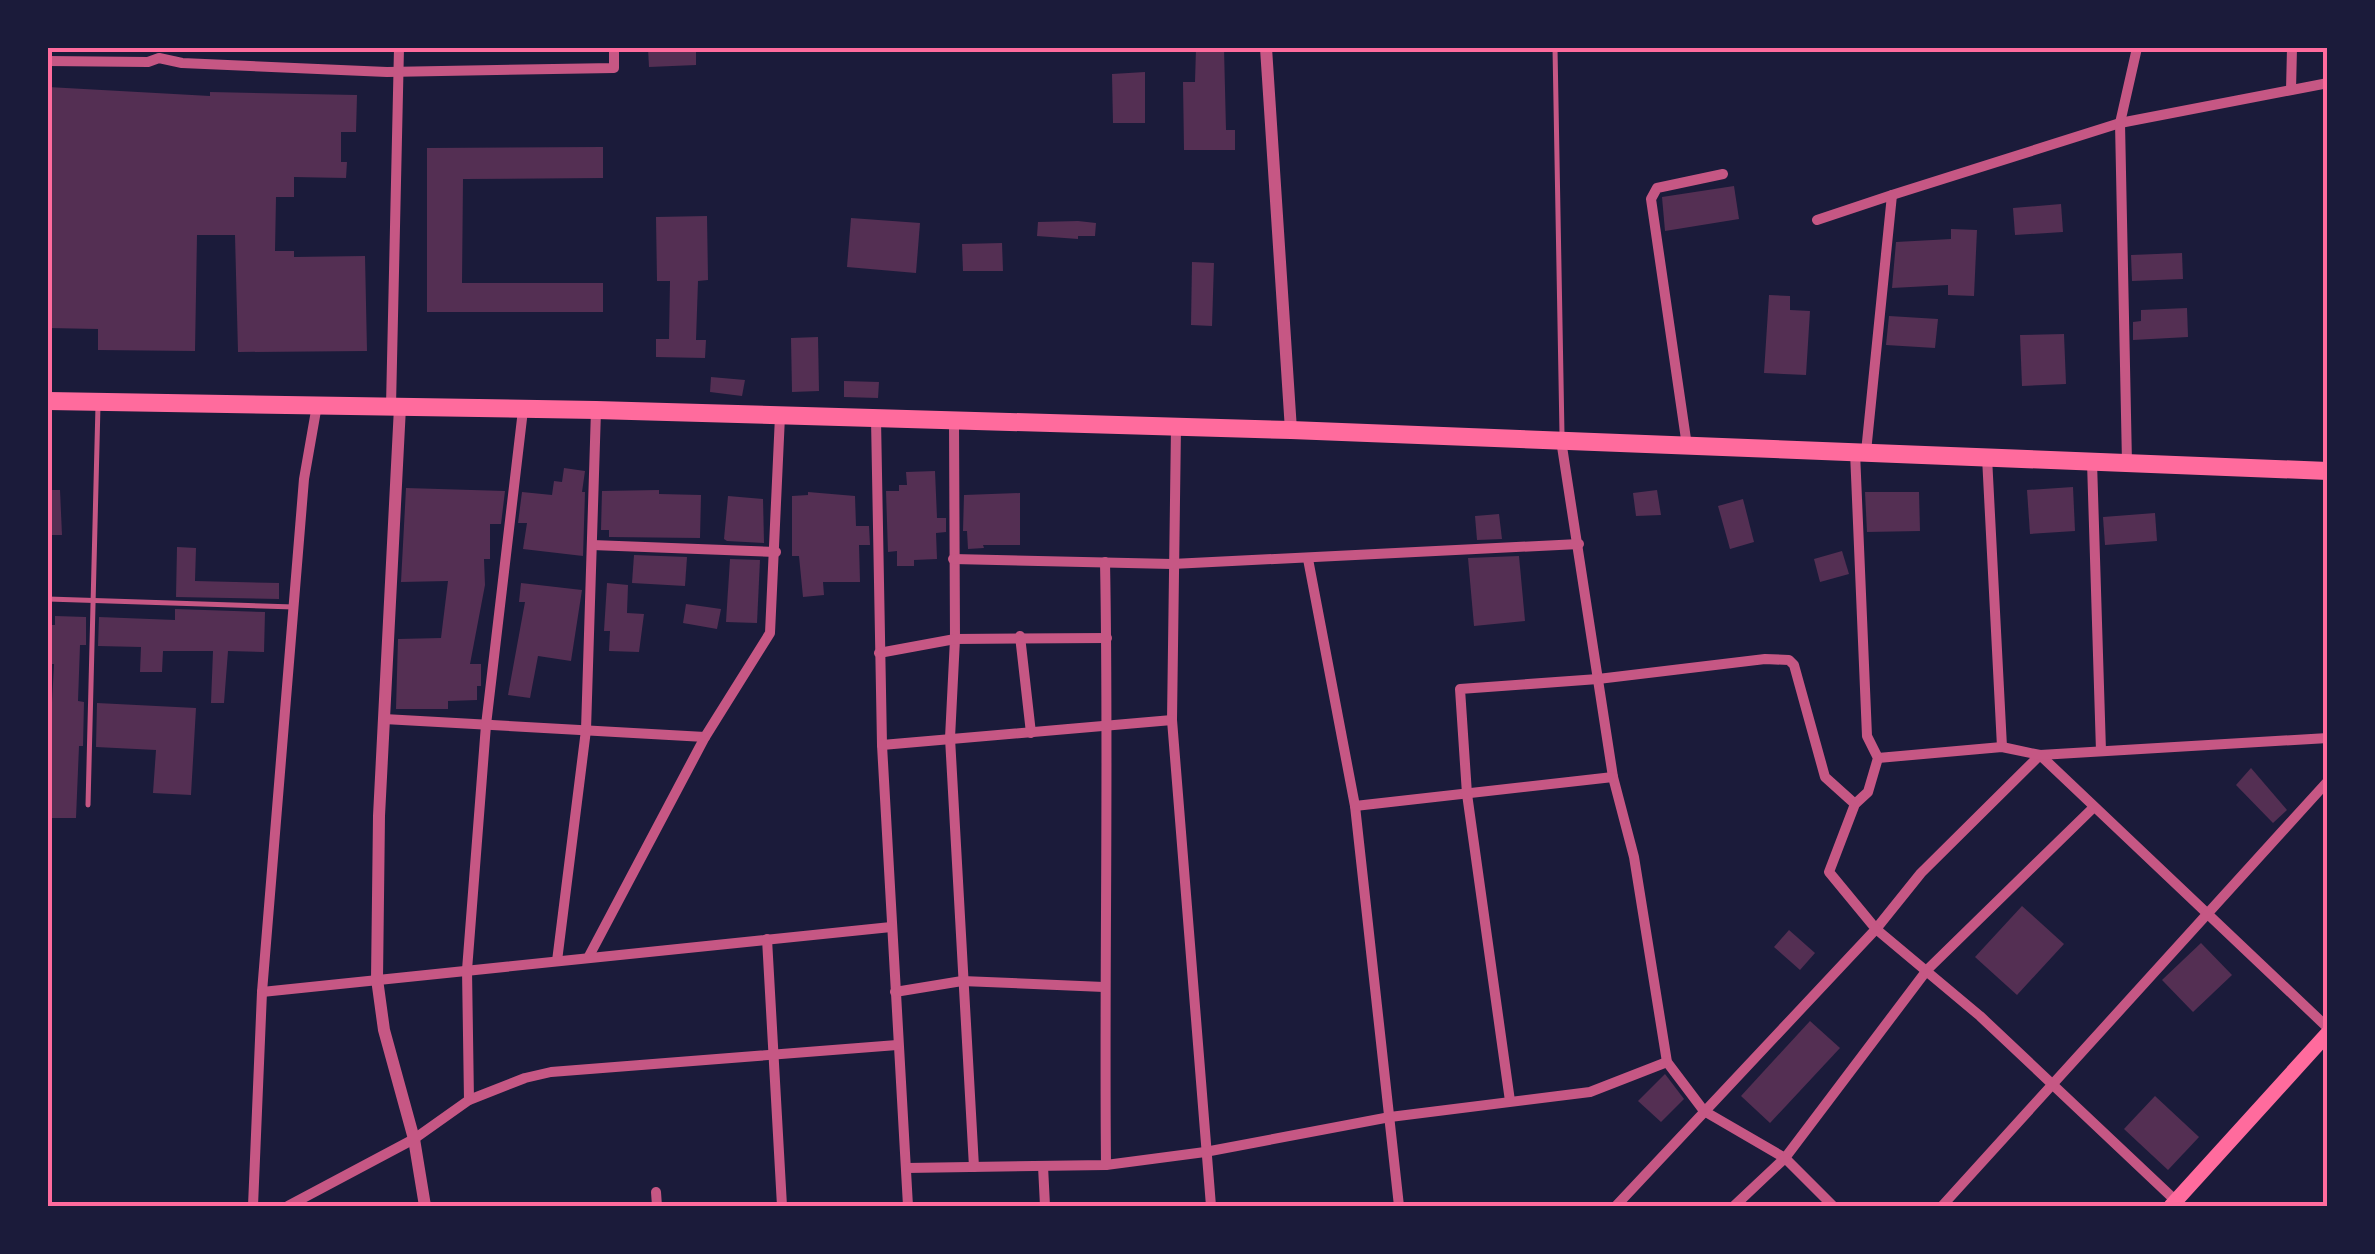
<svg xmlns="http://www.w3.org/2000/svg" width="2375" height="1254" font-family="'Public Sans',sans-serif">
<rect width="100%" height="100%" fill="#1b1b3a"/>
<g fill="#542f53">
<polygon points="648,48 696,48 696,65 649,67"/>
<polygon points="1196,48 1224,48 1226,130 1235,130 1235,150 1184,150 1183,82 1195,82"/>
<polygon points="1145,72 1145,123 1113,123 1112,74"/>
<polygon points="48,87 210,96 210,92 357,95 356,132 341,132 341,162 347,162 346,178 294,177 294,197 276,197 275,251 294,251 294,257 365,256 367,351 238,352 235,235 197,235 195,351 98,350 98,329 48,328"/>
<polygon points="603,147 603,178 463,179 462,283 603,283 603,312 427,312 427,148"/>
<polygon points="1734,186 1739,219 1665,231 1662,197"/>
<polygon points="2061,204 2063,232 2015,235 2013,208"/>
<polygon points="707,216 708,280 698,281 696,340 706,340 705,358 656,357 656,339 669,339 670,281 657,281 656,217"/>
<polygon points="851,218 920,223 916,273 847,267"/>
<polygon points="1078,221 1096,223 1095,236 1078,236 1078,239 1037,236 1038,222"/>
<polygon points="1951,229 1977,230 1974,296 1948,295 1948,285 1892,288 1896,242 1951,239"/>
<polygon points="1002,243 1003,271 963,271 962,244"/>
<polygon points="2182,253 2183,279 2132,281 2131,255"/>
<polygon points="1192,262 1214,263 1212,326 1191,325"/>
<polygon points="1769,295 1790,296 1790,310 1810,311 1806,375 1764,373"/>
<polygon points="2187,308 2188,337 2133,340 2133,322 2141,321 2141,310"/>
<polygon points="1889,316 1938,319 1935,348 1886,345"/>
<polygon points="2064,334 2066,384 2022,386 2020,335"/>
<polygon points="818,337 819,391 792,392 791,338"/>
<polygon points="711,377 745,380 742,396 710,392"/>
<polygon points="844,381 879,382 878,398 844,397"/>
<polygon points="564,468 585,471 582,492 585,492 583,556 523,549 527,523 518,523 522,492 552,495 554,481 562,482"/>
<polygon points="935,471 937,518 946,518 946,532 936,533 937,559 914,560 914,566 897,566 897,551 888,552 886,491 899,491 899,485 907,485 906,472"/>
<polygon points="2073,487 2075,531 2030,534 2027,490"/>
<polygon points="406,488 505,491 501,524 490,524 490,559 484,559 485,585 470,664 481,664 481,686 477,686 477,700 448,701 448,709 396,709 398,639 441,638 448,581 401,582"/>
<polygon points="48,490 60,490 62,535 48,535"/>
<polygon points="659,490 659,494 701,495 700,538 609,537 609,530 601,530 602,491"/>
<polygon points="1657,490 1661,515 1636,516 1633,493"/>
<polygon points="808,492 855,496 856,526 869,526 870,545 859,545 860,582 823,582 824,595 803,597 799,556 792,556 792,496 808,495"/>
<polygon points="1865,492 1919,492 1920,531 1867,532"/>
<polygon points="1020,493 1020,545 983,545 984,548 968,549 967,531 963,531 964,495"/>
<polygon points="728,496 763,499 764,543 727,541 724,539"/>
<polygon points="1743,499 1754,542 1730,549 1718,506"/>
<polygon points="2155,513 2157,541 2105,545 2103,517"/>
<polygon points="1499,514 1502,539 1477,540 1475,516"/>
<polygon points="177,547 196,548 195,581 279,583 279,599 176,597"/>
<polygon points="1842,551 1849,574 1820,582 1814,559"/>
<polygon points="634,555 687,557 685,586 632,583"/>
<polygon points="1519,556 1525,621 1474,626 1468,558"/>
<polygon points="730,559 760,560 757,623 726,622"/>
<polygon points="521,583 582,590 571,661 538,656 530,698 508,695 525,602 519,602"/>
<polygon points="607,583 628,585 627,613 644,614 639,652 609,651 610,631 604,631"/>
<polygon points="686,604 721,609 717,629 683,623"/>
<polygon points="175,609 265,612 264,652 228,651 224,703 211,703 213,651 163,651 162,672 140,672 141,647 98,646 99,617 175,620"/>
<polygon points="55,616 86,617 86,645 80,645 78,701 84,702 83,746 79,746 76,818 48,818 48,701 52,702 54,664 48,664 48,625 55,625"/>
<polygon points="97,703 196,708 191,795 153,793 156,750 96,747"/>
<polygon points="2251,768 2287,810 2273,823 2236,785"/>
<polygon points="2022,906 2064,944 2017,995 1975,957"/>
<polygon points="1789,930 1815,953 1800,970 1774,947"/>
<polygon points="2201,943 2232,975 2193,1012 2162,980"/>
<polygon points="1810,1021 1840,1048 1770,1123 1741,1096"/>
<polygon points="1665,1074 1684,1099 1661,1122 1638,1101"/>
<polygon points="2155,1096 2199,1137 2168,1170 2124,1129"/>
</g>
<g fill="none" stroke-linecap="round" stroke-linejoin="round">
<g stroke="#c65784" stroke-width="5">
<polyline points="1555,48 1562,434"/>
<polyline points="48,599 294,607"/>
<polyline points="88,805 98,405"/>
</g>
<g stroke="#c65784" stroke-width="10">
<polyline points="48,61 148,62 159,58 182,63 387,72 614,68 614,48"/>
<polyline points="2291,90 2292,48"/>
<polyline points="1892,195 2120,123 2328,83"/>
<polyline points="1817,220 1892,195 1866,452"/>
<polyline points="391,406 399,48"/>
<polyline points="876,419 882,745 908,1206"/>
<polyline points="954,422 955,639 950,738 974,1167"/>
<polyline points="1176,427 1172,720 1211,1206"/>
<polyline points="1561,440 1613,777 1634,857 1667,1062 1704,1111 1785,1158 1927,970 2094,807"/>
<polyline points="1687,446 1651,199 1657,188 1723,174"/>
<polyline points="1987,457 2002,747"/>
<polyline points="2092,462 2101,751"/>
<polyline points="2127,463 2120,123 2137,48"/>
<polyline points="592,545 776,552"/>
<polyline points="953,559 1172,564 1579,544"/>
<polyline points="1308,559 1355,806 1399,1206"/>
<polyline points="1020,636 1031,733"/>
<polyline points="879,653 955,639 1107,638"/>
<polyline points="384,719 705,737"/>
<polyline points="882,745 1172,720"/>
<polyline points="2040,755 1921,873 1876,929 1980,1016 2176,1201"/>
<polyline points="2040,755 2328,1028"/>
<polyline points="1878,758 2002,747 2040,755 2328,738"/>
<polyline points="1355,806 1613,777"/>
<polyline points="767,939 782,1206"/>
<polyline points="588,958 705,737 770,633 780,416"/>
<polyline points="557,961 586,730 596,410"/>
<polyline points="262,992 891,927"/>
<polyline points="895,992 962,981 1104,987"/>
<polyline points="469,1100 467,970 486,725 523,410"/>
<polyline points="1510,1101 1467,794 1460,689 1598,679 1765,659 1789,660 1794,665 1825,777 1855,804"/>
<polyline points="1106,1165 1205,1152 1390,1117 1590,1092 1667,1062"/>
<polyline points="1043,1166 1045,1206"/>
<path d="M906 1168 1106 1165C1104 964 1109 763 1105 562"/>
<polyline points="656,1192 657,1206"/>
<polyline points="253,1206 262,992 304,479 317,405"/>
<polyline points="288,1206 414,1139 469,1100 525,1078 551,1072 897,1045"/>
<polyline points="1616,1206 1876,929 1829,872 1855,804 1868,792 1878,758 1867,736 1855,452"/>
<polyline points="1734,1206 1785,1158 1833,1206"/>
<polyline points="1942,1206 2328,781"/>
</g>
<g stroke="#c65784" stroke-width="12">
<polyline points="1266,48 1291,430"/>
<polyline points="400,407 379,816 377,979 384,1030 414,1139 425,1206"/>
</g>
<polyline stroke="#ff6b9d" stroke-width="15" points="2171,1206 2328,1033"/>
<polyline stroke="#ff6b9d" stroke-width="18" points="48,401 596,410 1291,430 2328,471"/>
</g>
<rect width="2375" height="1254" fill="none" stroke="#1b1b3a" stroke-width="100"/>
<rect x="50" y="50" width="2275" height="1154" fill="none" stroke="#ff6b9d" stroke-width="4"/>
</svg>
